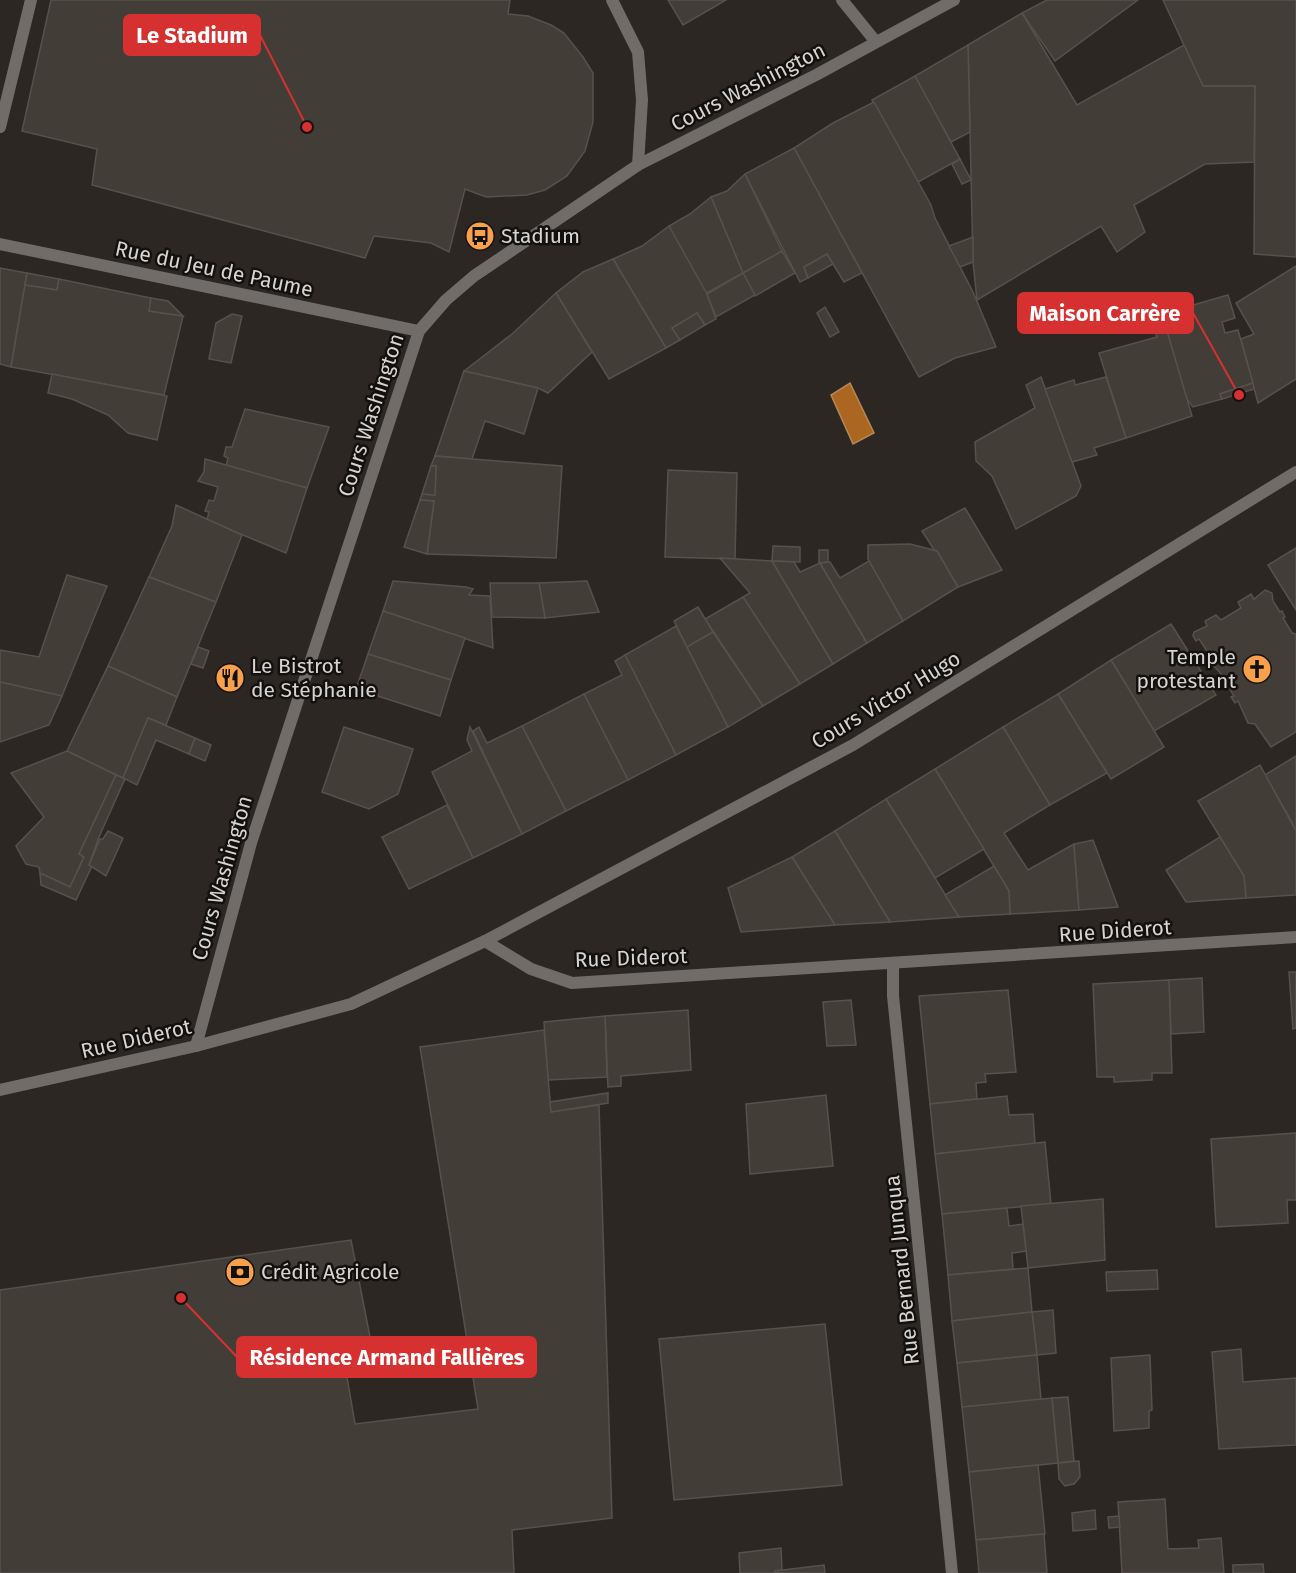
<svg xmlns="http://www.w3.org/2000/svg" width="1296" height="1573" font-family="'Fira Sans',sans-serif">
<rect width="100%" height="100%" fill="#2d2723"/>
<polygon fill="#ab6721" stroke="#b88756" stroke-width="1.5" points="850,383 874,433 853,444 831,395"/>
<g fill="#433d38" stroke="#57514c" stroke-width="1.5">
<polygon points="51,0 510,0 508,14 528,16 551,25 564,33 583,57 593,73 593,122 585,151 567,176 545,190 527,195 486,197 465,189 449,252 431,243 374,236 365,258 92,185 97,149 22,131"/>
<polygon points="668,0 726,0 683,25"/>
<polygon points="1047,0 1138,0 1055,61 1022,13"/>
<polygon points="1163,0 1296,0 1296,257 1254,254 1255,86 1203,86"/>
<polygon points="1022,13 1077,105 1184,45 1203,86 1255,86 1254,162 1205,164 1134,205 1145,232 1117,252 1101,226 977,300 973,262 968,45"/>
<polygon points="968,45 970,132 951,142 915,76"/>
<polygon points="915,76 960,159 918,182 872,100"/>
<polygon points="874,102 931,205 935,218 973,292 996,347 955,358 919,377 794,148 833,123"/>
<polygon points="794,148 862,273 844,282 827,254 804,267 808,278 800,282 745,174"/>
<polygon points="960,159 971,180 962,184 952,164"/>
<polygon points="745,174 782,251 743,273 711,197 727,191"/>
<polygon points="711,197 743,273 705,294 669,226 690,214"/>
<polygon points="669,226 707,294 716,319 705,325 697,313 672,328 680,340 666,348 613,259 642,246"/>
<polygon points="973,237 973,262 960,267 949,246"/>
<polygon points="782,251 795,273 755,296 743,273"/>
<polygon points="827,254 833,264 808,278 804,267"/>
<polygon points="613,259 666,348 609,379 556,293 583,272"/>
<polygon points="1296,266 1296,379 1258,403 1241,339 1254,334 1236,303"/>
<polygon points="0,268 27,273 11,367 0,364"/>
<polygon points="27,273 59,279 57,290 25,285"/>
<polygon points="743,273 755,295 716,317 707,294"/>
<polygon points="59,279 151,298 149,311 183,316 164,395 11,367 25,285 57,290"/>
<polygon points="556,293 592,352 548,393 538,388 464,371 512,334"/>
<polygon points="1228,295 1235,318 1222,322 1225,333 1238,330 1253,383 1220,394 1222,399 1193,407 1186,398 1162,314"/>
<polygon points="151,298 168,301 183,316 149,311"/>
<polygon points="825,307 839,332 830,337 817,313"/>
<polygon points="697,313 705,325 680,340 672,328"/>
<polygon points="232,314 242,316 231,363 209,359 216,323"/>
<polygon points="1162,314 1192,416 1126,438 1099,353 1157,337 1151,317"/>
<polygon points="464,371 538,388 524,434 485,421 472,459 435,456"/>
<polygon points="52,374 167,396 157,440 128,433 108,415 72,399 48,393"/>
<polygon points="1041,377 1081,486 1076,496 1016,529 992,476 976,461 975,442 1035,408 1026,385"/>
<polygon points="1106,377 1126,438 1094,448 1097,455 1072,462 1045,389 1074,380 1075,385"/>
<polygon points="1253,383 1254,389 1222,399 1220,394"/>
<polygon points="245,409 329,427 307,488 226,466 228,458 224,456 226,447 232,447"/>
<polygon points="435,456 562,466 556,558 427,554 434,501 420,500 422,494 435,495 436,466 431,466"/>
<polygon points="205,459 307,488 286,553 207,520 209,512 205,511 209,500 214,501 218,487 198,481 204,472"/>
<polygon points="431,466 436,466 435,495 422,494"/>
<polygon points="668,470 737,473 735,559 665,557"/>
<polygon points="420,500 434,501 427,554 404,547"/>
<polygon points="176,505 242,535 216,602 149,577 172,526"/>
<polygon points="965,508 1002,570 958,587 922,531"/>
<polygon points="910,544 937,551 958,587 903,621 868,559 868,545"/>
<polygon points="773,546 800,547 800,562 772,561"/>
<polygon points="1296,548 1296,610 1268,565"/>
<polygon points="819,550 828,550 828,562 819,563"/>
<polygon points="720,558 772,561 833,664 800,684 743,597 750,593"/>
<polygon points="772,561 794,562 800,572 820,563 867,643 833,664"/>
<polygon points="869,561 903,621 867,643 820,563 830,562 840,578"/>
<polygon points="67,575 107,586 62,696 0,682 0,650 39,657"/>
<polygon points="149,577 216,602 177,697 108,666"/>
<polygon points="393,581 466,587 473,589 469,595 490,596 493,648 383,611"/>
<polygon points="587,581 599,612 545,618 539,583"/>
<polygon points="490,583 539,583 545,618 492,617"/>
<polygon points="1265,590 1272,593 1273,601 1280,612 1282,611 1285,617 1283,618 1292,633 1296,634 1296,732 1271,747 1255,724 1248,723 1238,701 1235,703 1231,697 1234,696 1225,681 1221,683 1218,678 1222,675 1206,657 1209,654 1199,639 1196,641 1193,636 1194,632 1207,626 1205,621 1216,615 1221,620 1241,608 1238,602 1251,594 1254,599"/>
<polygon points="743,597 800,684 763,706 705,619"/>
<polygon points="698,607 713,632 687,647 674,621"/>
<polygon points="383,611 465,638 451,680 368,654"/>
<polygon points="1171,624 1216,695 1154,731 1111,660"/>
<polygon points="676,626 728,727 676,755 625,655"/>
<polygon points="713,632 763,706 728,727 687,647"/>
<polygon points="198,647 209,651 203,668 191,664"/>
<polygon points="368,654 451,680 440,716 356,689"/>
<polygon points="625,655 676,755 628,780 584,694 622,675 615,661"/>
<polygon points="1111,660 1164,747 1111,779 1058,694"/>
<polygon points="108,666 177,697 166,725 148,718 123,778 67,751"/>
<polygon points="0,682 62,696 49,725 0,742"/>
<polygon points="584,694 628,780 566,811 522,726"/>
<polygon points="1058,694 1107,773 1050,805 1003,727"/>
<polygon points="148,718 195,738 189,754 156,740 137,785 123,778"/>
<polygon points="522,726 566,811 522,834 473,731 479,727 487,743"/>
<polygon points="344,727 413,749 398,794 369,809 322,792"/>
<polygon points="470,727 522,834 473,858 432,772 472,751 467,740"/>
<polygon points="1003,727 1050,805 1004,833 1028,870 1074,844 1079,910 1010,914 1009,891 935,769"/>
<polygon points="195,738 211,745 205,761 189,754"/>
<polygon points="67,751 116,775 79,854 84,857 70,887 40,873 39,867 26,864 18,850 16,846 44,817 11,773"/>
<polygon points="1296,756 1296,833 1292,822 1265,775"/>
<polygon points="1260,765 1296,831 1296,895 1246,898 1244,876 1198,801"/>
<polygon points="935,769 984,849 935,878 886,799"/>
<polygon points="116,775 125,779 99,837 89,865 92,866 76,900 41,885 40,873 70,887 84,857 79,854"/>
<polygon points="886,799 935,878 959,917 890,922 835,831"/>
<polygon points="447,805 473,858 409,889 382,837"/>
<polygon points="108,831 123,838 106,876 89,865 100,839 103,839"/>
<polygon points="835,831 890,922 835,925 792,857"/>
<polygon points="1220,837 1244,876 1246,898 1186,902 1166,870"/>
<polygon points="1093,840 1118,907 1079,910 1074,844"/>
<polygon points="792,857 835,925 741,932 728,888"/>
<polygon points="994,866 1009,891 1010,914 959,917 945,895"/>
<polygon points="1289,972 1296,972 1296,1028 1293,1029"/>
<polygon points="1202,978 1204,1032 1171,1034 1169,980"/>
<polygon points="1169,980 1172,1073 1152,1073 1152,1080 1114,1082 1114,1077 1097,1077 1093,984"/>
<polygon points="1008,990 1016,1072 985,1074 986,1082 976,1083 977,1099 930,1104 919,996"/>
<polygon points="851,1000 856,1045 827,1046 823,1002"/>
<polygon points="688,1010 691,1070 621,1076 621,1086 608,1087 605,1016"/>
<polygon points="605,1016 607,1077 548,1080 544,1022"/>
<polygon points="544,1030 551,1112 599,1105 612,1518 512,1530 514,1573 0,1573 0,1290 351,1240 371,1342 342,1348 355,1424 478,1409 420,1047"/>
<polygon points="608,1093 608,1103 551,1112 550,1102"/>
<polygon points="826,1095 833,1166 750,1174 746,1104"/>
<polygon points="1007,1096 1009,1115 1033,1114 1035,1144 935,1154 930,1104"/>
<polygon points="1296,1133 1296,1200 1287,1200 1288,1223 1216,1227 1211,1139"/>
<polygon points="1045,1142 1051,1204 942,1214 935,1154"/>
<polygon points="1103,1199 1105,1260 1028,1268 1021,1206"/>
<polygon points="1007,1208 1009,1226 1023,1224 1026,1251 1012,1253 1013,1269 948,1275 942,1214"/>
<polygon points="1028,1268 1032,1312 952,1321 948,1275"/>
<polygon points="1157,1270 1158,1289 1107,1291 1106,1272"/>
<polygon points="1053,1310 1056,1353 1037,1355 1032,1312"/>
<polygon points="1032,1312 1037,1355 957,1363 952,1321"/>
<polygon points="825,1324 842,1485 674,1500 659,1339"/>
<polygon points="1241,1349 1243,1382 1296,1378 1296,1445 1219,1449 1212,1352"/>
<polygon points="1037,1355 1041,1400 962,1407 957,1363"/>
<polygon points="1150,1355 1152,1410 1149,1411 1149,1428 1114,1431 1111,1358"/>
<polygon points="1068,1397 1074,1461 1058,1463 1052,1398"/>
<polygon points="1052,1398 1058,1463 969,1472 962,1407"/>
<polygon points="1079,1461 1080,1477 1074,1484 1065,1486 1059,1479 1058,1463"/>
<polygon points="1038,1465 1045,1534 976,1540 969,1472"/>
<polygon points="1165,1499 1168,1549 1199,1548 1198,1540 1221,1538 1224,1573 1122,1573 1118,1502"/>
<polygon points="1095,1510 1096,1529 1073,1531 1072,1513"/>
<polygon points="1119,1516 1120,1527 1109,1528 1108,1517"/>
<polygon points="1044,1534 1047,1573 979,1573 976,1540"/>
<polygon points="781,1548 782,1570 775,1571 775,1573 740,1573 739,1553"/>
<polygon points="1263,1564 1264,1573 1233,1573 1233,1565"/>
<polygon points="824,1565 825,1573 775,1573 775,1571"/>
</g>
<g fill="none" stroke-linecap="round" stroke-linejoin="round">
<g stroke="#6f6c6a" stroke-width="12">
<polyline points="612,0 638,52 642,100 638,165"/>
<polyline points="842,0 876,42"/>
<polyline points="0,127 31,0"/>
<polyline points="0,244 419,331"/>
<polyline points="485,941 531,969 572,983 1296,937"/>
<polyline points="893,964 893,996 952,1573"/>
<polyline points="196,1046 251,843 419,331 446,300 474,276 638,165 816,75 954,0"/>
<polyline points="0,1090 196,1046 351,1004 485,941 853,745 1296,472"/>
</g>
</g>
<defs>
<g id="bus-disc" transform="scale(1.5)"><circle r="9.5" fill="#f9a04c" stroke="#13110f"/><path d="M-5-6H5V4H4V6H2V4H-2V6H-4V4H-5ZM-3.5-4V0h7V-4ZM-3.5 1.2v1.5H-2V1.2ZM2 1.2v1.5H3.5V1.2Z" fill="#111"/></g>
<g id="church-disc" transform="scale(1.5)"><circle r="9.5" fill="#f9a04c" stroke="#13110f"/><path d="M-1.2-6h2.4v3.5h3.3v2.4h-3.3V6h-2.4V-.1h-3.3v-2.4h3.3Z" fill="#111"/></g>
<g id="restaurant-disc" transform="scale(1.5)"><circle r="9.5" fill="#f9a04c" stroke="#13110f"/><path d="M-5-6h1v4h1v-4h1v4h1v-4h1v5L-1.5 .5V6h-2V.5L-5-1ZM5-6V6H3V1.5H1.5Q1.5-4 5-6Z" fill="#111"/></g>
<g id="bank-disc" transform="scale(1.5)"><circle r="9.5" fill="#f9a04c" stroke="#13110f"/><path d="M-6-4H6V4H-6ZM0-2.3a2.3 2.3 0 1 0 0 4.6a2.3 2.3 0 1 0 0-4.6Z" fill="#111"/></g>
</defs>
<g fill-rule="evenodd">
<use href="#bus-disc" x="480" y="236"/>
<use href="#church-disc" x="1257" y="669"/>
<use href="#restaurant-disc" x="230" y="678"/>
<use href="#bank-disc" x="240" y="1272"/>
</g>
<g text-anchor="middle" stroke-width="5" stroke-linejoin="round" paint-order="stroke">
<g font-size="21" fill="#d6d3d0" stroke="#13110f">
<text transform="translate(748 87) rotate(-27)" y="7">Cours Washington</text>
<text transform="translate(214 269) rotate(12)" y="7">Rue du Jeu de Paume</text>
<text transform="translate(371 415) rotate(-72)" y="7">Cours Washington</text>
<text transform="translate(886 700) rotate(-31)" y="7">Cours Victor Hugo</text>
<text transform="translate(222 878) rotate(-74)" y="7">Cours Washington</text>
<text transform="translate(1115 931) rotate(-4)" y="7">Rue Diderot</text>
<text transform="translate(631 958) rotate(-2)" y="7">Rue Diderot</text>
<text transform="translate(136 1039) rotate(-13)" y="7">Rue Diderot</text>
<text transform="translate(902 1270) rotate(-96)" y="7">Rue Bernard Junqua</text>
</g>
<g font-size="21" fill="#d6d3d0" stroke="#13110f" text-anchor="start">
<text x="501" y="243">Stadium</text>
<text x="1236" y="664" text-anchor="end">Temple<tspan x="1236" dy="24">protestant</tspan></text>
<text x="251" y="673">Le Bistrot<tspan x="251" dy="24">de Stéphanie</tspan></text>
<text x="261" y="1279">Crédit Agricole</text>
</g>
</g>
<path fill="none" stroke="#d63130" stroke-width="2" d="M307 127L260 35M1239 395L1193 313M181 1298L237 1357"/>
<g fill="#d63130" stroke="#13110f" stroke-width="2">
<circle cx="307" cy="127" r="6"/>
<circle cx="1239" cy="395" r="6"/>
<circle cx="181" cy="1298" r="6"/>
</g>
<g fill="#d63130" stroke="#d63130" stroke-width="2">
<rect x="124" y="15" width="136" height="40" rx="6"/>
<rect x="1018" y="293" width="175" height="40" rx="6"/>
<rect x="237" y="1337" width="299" height="40" rx="6"/>
</g>
<g font-size="22" text-anchor="middle" font-weight="bold" fill="#fff">
<text x="192" y="43">Le Stadium</text>
<text x="1105" y="321">Maison Carrère</text>
<text x="387" y="1365">Résidence Armand Fallières</text>
</g>
</svg>
